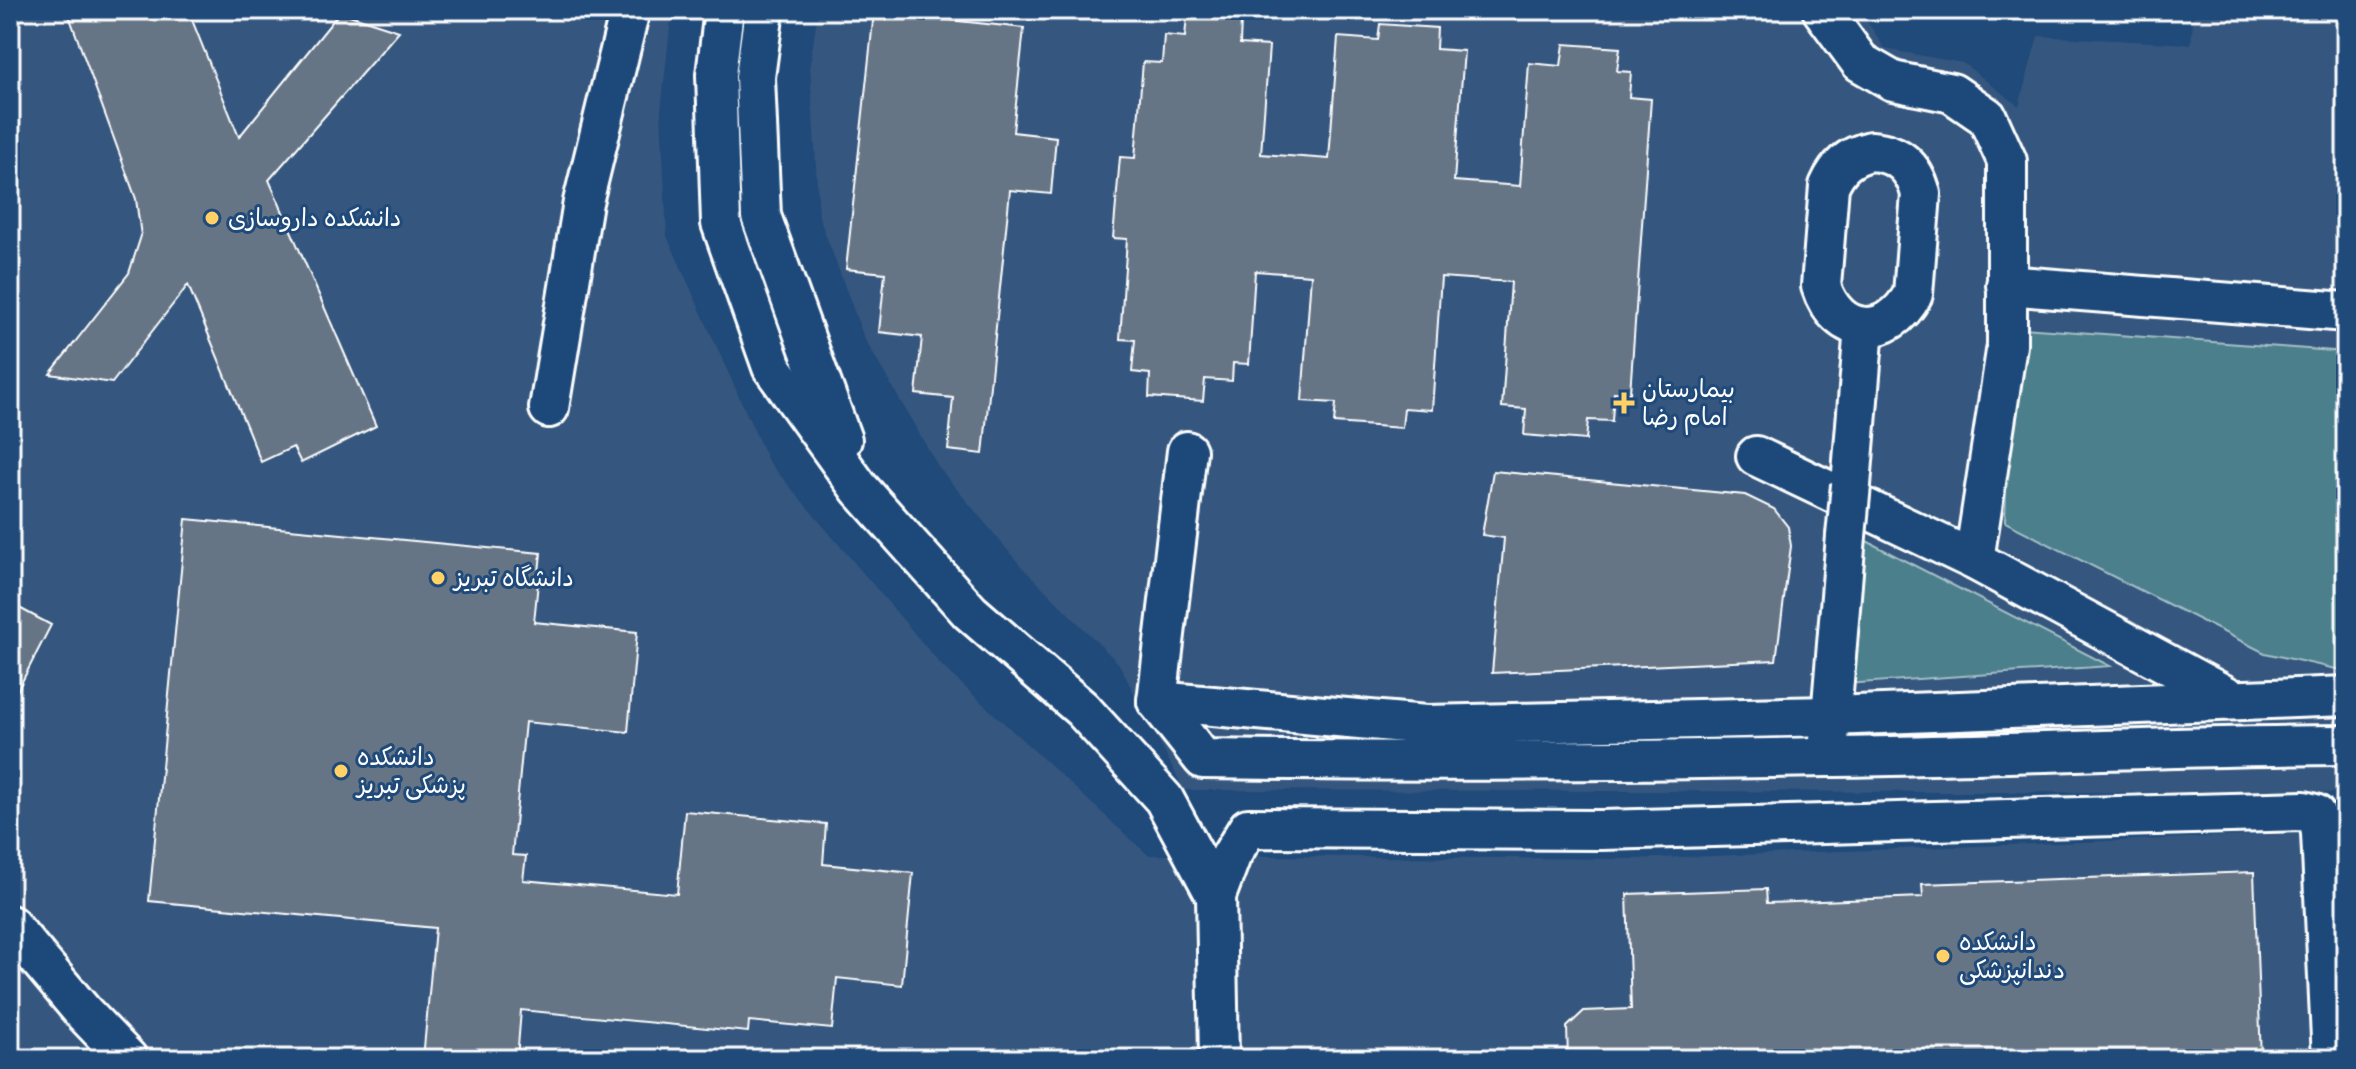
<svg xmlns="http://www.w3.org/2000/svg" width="2356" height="1069" font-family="Itim,'Playpen Sans Arabic',sans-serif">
<rect width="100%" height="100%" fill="#1f4a7a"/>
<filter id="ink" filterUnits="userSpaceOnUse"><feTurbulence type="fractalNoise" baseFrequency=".0125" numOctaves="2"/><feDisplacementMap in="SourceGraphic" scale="16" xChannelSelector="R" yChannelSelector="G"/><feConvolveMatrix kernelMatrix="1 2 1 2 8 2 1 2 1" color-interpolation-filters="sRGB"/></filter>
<g filter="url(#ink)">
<g fill="#34577e">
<polygon points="10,10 672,10 661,111 667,236 768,461 943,667 1148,855 1631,859 2346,832 2346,1059 10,1059"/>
<polygon points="818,10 1860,10 1885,49 1963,63 2019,106 2038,36 2191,44 2194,10 2346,10 2346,793 1184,790 1119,664 1020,565 939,468 864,338 819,217 810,65"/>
</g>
<g fill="#4b7f8c" stroke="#a5bfc6" stroke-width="2">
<polygon points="2011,327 2346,352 2346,669 2336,669 2265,653 2005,522"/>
<polygon points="1853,534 2110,666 1845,684"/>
</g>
<g fill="#667486" stroke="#fff" stroke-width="2">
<polygon points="67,10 188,10 239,137 340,12 399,31 269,180 376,426 301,463 293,447 261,462 188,285 112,383 50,374 129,273 141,236 136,199"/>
<polygon points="874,12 1024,28 1013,132 1056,137 1051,194 1010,190 983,454 948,450 953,398 916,394 922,337 879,332 885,273 846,269"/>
<polygon points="1187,16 1241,20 1240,44 1269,46 1261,154 1329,159 1338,37 1378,40 1380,24 1437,28 1436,49 1464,51 1454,181 1520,186 1529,63 1561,66 1564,44 1620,48 1617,71 1631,72 1629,97 1651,99 1630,393 1614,392 1612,421 1588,420 1586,440 1524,435 1526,409 1502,407 1511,282 1441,277 1432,410 1404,408 1402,428 1334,423 1336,403 1302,401 1311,275 1255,271 1249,364 1233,363 1232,381 1205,379 1203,401 1149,397 1150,374 1132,372 1135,340 1120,339 1127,239 1113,238 1120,157 1135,158 1143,62 1162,63 1164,35 1185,37"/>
<polygon points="1493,471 1745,495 1774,509 1788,527 1791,546 1776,660 1492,673 1504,538 1482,535"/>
<polygon points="186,519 541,553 534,622 637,632 628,732 525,722 512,855 526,856 523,880 677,894 685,811 826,824 823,864 913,873 902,985 837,978 832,1029 749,1021 748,1032 521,1010 517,1059 423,1059 435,928 149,901"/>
<polygon points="10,603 51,625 10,705"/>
<polygon points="2254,872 2261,1059 1568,1059 1567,1027 1584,1011 1631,1009 1627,894 1766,889 1767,903 1923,897 1922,884"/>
</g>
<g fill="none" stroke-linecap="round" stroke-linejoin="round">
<g stroke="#fff" stroke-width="44">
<g id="minor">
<polyline points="724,10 716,75 721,223 772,367 859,488 970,612 1082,709 1164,799 1216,896 1219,1059"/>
<polyline points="764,10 755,77 761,216 842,440"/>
<polyline points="1822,10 1860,62 1893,81 1952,93 1987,117 2007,161 2007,345 1974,560"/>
<path d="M1871 151C1899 153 1914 167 1921 194L1913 294C1888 341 1837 337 1821 286L1829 186C1838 166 1849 156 1871 151Z"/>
<polyline points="2006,285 2346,312"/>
<polyline points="549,408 583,202 630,10"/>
<path d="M1187 451 1157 701 1203 759C1410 762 1618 761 1826 757 1999 755 2173 746 2346 745"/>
<polyline points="1756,456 1974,560 2234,700"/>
<polyline points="1851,485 1864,327"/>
<polyline points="1157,701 1426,725 1831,716 2346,696"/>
<polyline points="1829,740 1846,536"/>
<polyline points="1216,896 1231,856 1248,828 1601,830 2304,811 2315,814 2319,821 2321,833 2332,1059"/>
<polyline points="10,925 83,1012 128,1059"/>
</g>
</g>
<use href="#minor" stroke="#1f4a7a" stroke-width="38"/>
<g stroke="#fff" stroke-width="44" stroke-linecap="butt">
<polyline id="minor-bridge" points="1846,536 1851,485"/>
</g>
<use href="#minor-bridge" stroke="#1f4a7a" stroke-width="38"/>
</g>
</g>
<g fill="#ffd166" stroke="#1f4a7a" stroke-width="3">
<circle cx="212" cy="218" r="8"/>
<path d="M1620 391h8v8h8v8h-8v8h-8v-8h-8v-8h8z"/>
<circle cx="438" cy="578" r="8"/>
<circle cx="341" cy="771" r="8"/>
<circle cx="1943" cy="956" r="8"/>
</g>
<g text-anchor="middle" stroke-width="6" stroke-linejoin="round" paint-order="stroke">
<g font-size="24" fill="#fff" stroke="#1f4a7a" text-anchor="start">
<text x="228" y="226">دانشکده داروسازی</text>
<text x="1642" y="397">بیمارستان<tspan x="1642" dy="28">امام رضا</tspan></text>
<text x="454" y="586">دانشگاه تبریز</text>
<text x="357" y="765">دانشکده<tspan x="357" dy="28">پزشکی تبریز</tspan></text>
<text x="1959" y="950">دانشکده<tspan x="1959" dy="28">دندانپزشکی</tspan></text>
</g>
</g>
<rect width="2356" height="1069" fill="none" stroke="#1f4a7a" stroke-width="40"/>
<rect x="20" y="20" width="2316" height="1029" fill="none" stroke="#fff" stroke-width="3" filter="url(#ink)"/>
</svg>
